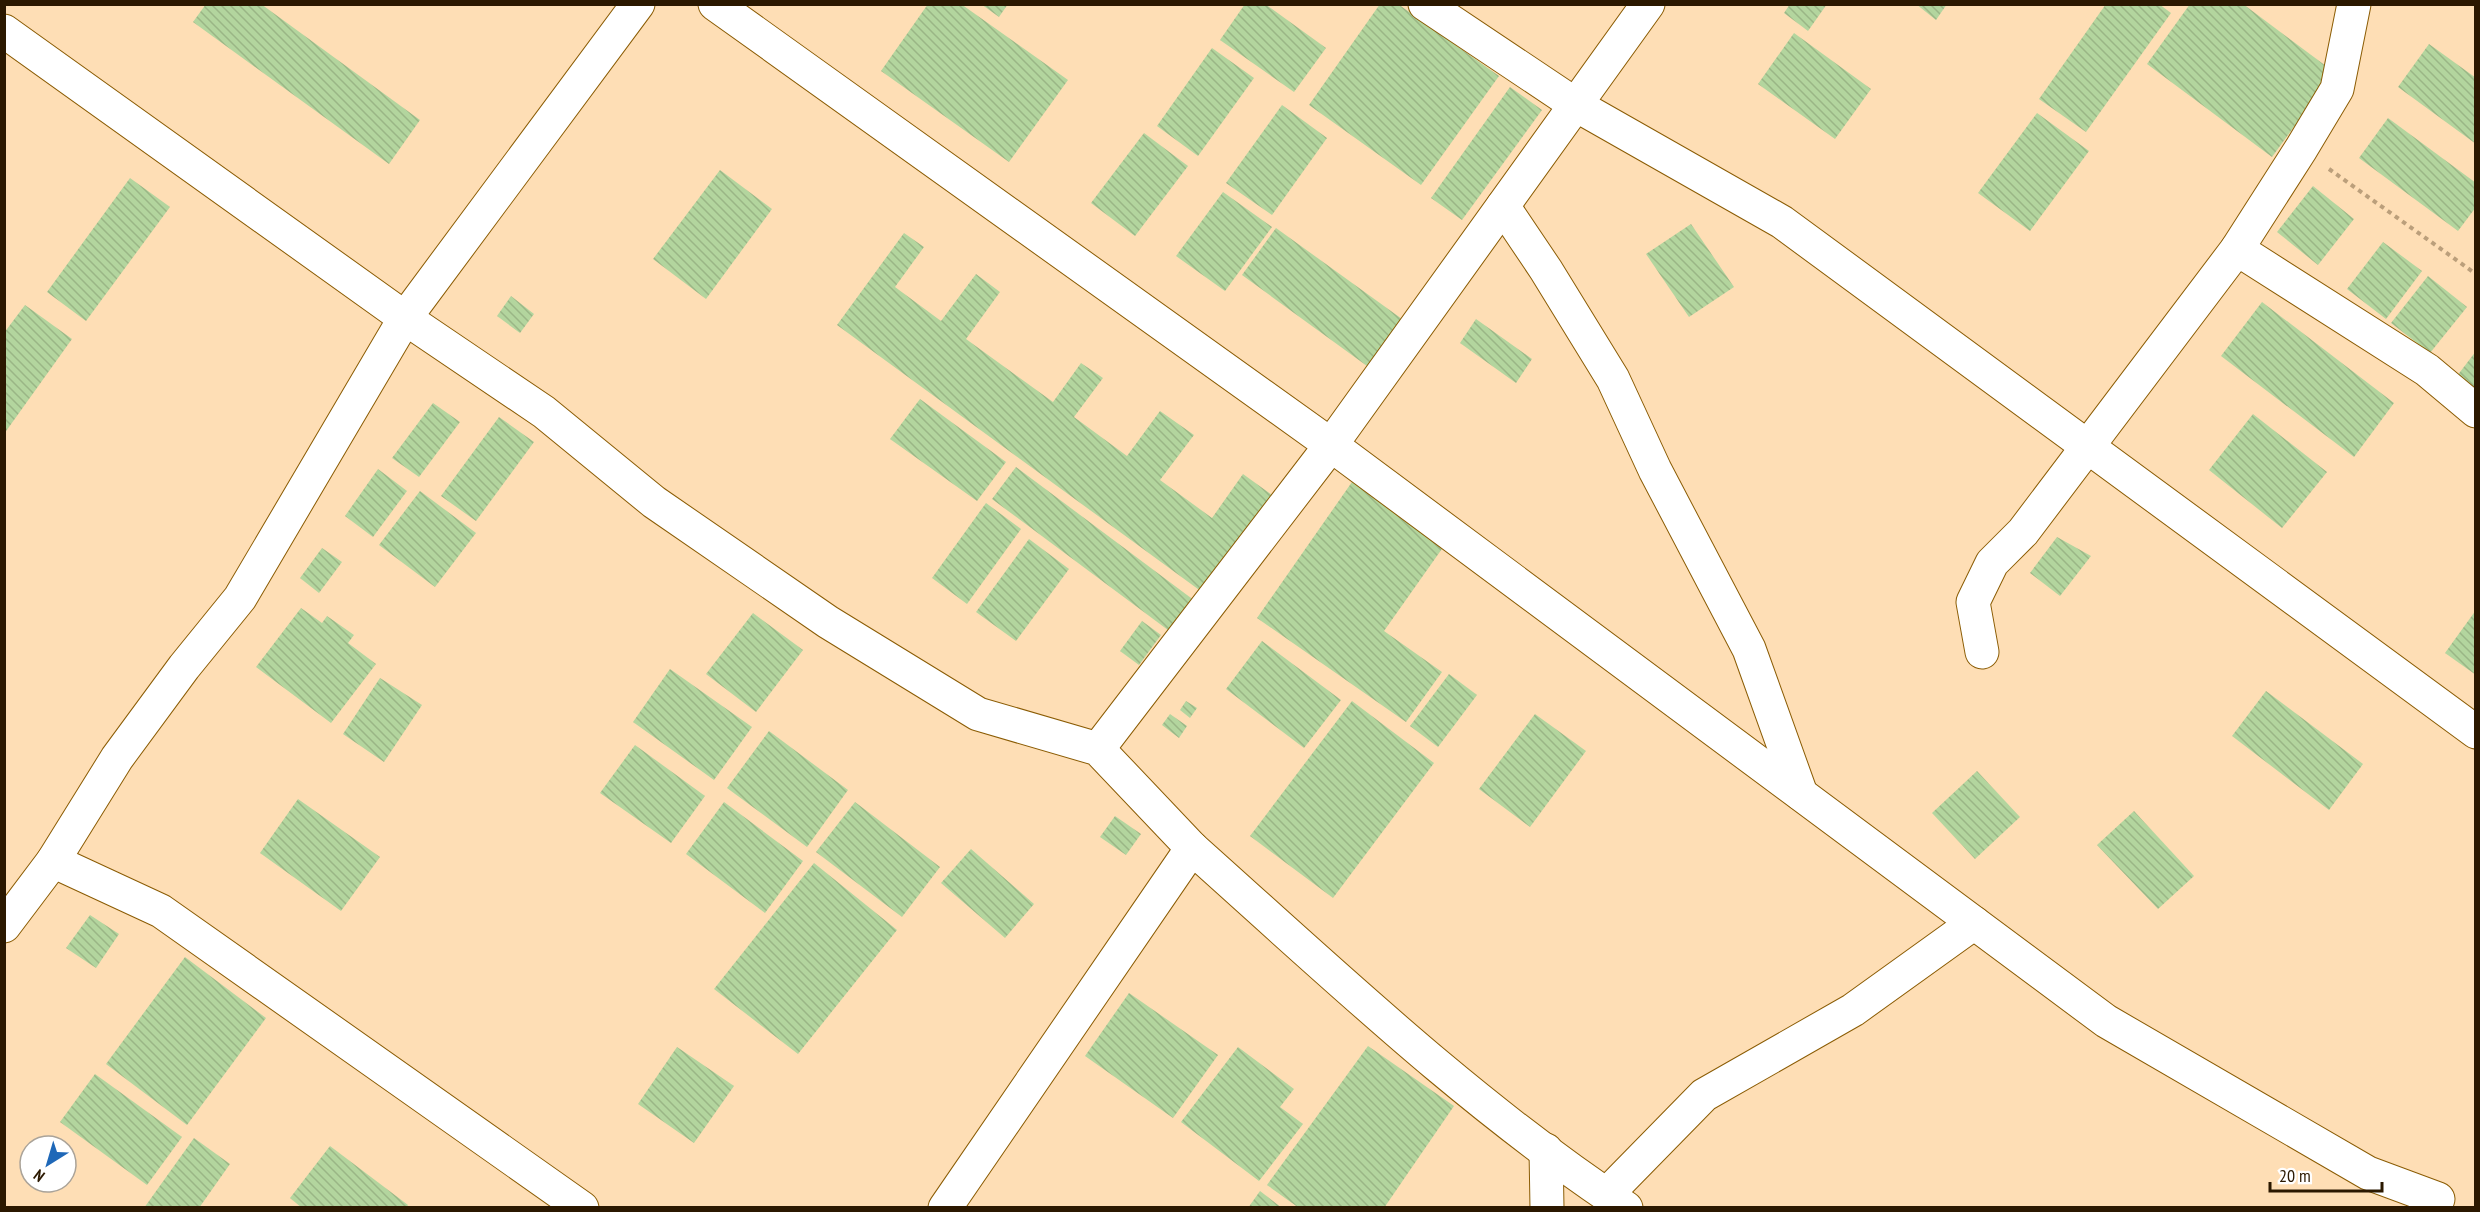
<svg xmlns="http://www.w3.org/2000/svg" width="2480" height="1212" font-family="'PT Sans Narrow',sans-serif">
<defs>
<pattern id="building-back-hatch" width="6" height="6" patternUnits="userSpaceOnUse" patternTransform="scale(1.5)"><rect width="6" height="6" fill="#b3d59e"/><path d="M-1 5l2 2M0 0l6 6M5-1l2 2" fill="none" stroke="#9ab686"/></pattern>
</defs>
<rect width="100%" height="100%" fill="#fedeb5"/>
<g fill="url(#building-back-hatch)">
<polygon points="206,4 261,4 420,120 389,164 193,22"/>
<polygon points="928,4 961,4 1068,80 1009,162 881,71"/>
<polygon points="981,4 1008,4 999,17"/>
<polygon points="1245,4 1265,4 1326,48 1294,92 1220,40"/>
<polygon points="1380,4 1398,4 1499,76 1421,185 1309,105"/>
<polygon points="1790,4 1827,4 1808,31 1784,13"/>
<polygon points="1916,4 1947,4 1936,20"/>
<polygon points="2106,4 2159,4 2171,13 2086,132 2039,99"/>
<polygon points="2190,4 2243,4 2334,72 2272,157 2147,64"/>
<polygon points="1794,33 1871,89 1835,139 1758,84"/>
<polygon points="2429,44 2476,78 2476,144 2398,87"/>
<polygon points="1212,48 1254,78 1198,156 1157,126"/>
<polygon points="1510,87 1542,110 1462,220 1431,198"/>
<polygon points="1282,105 1327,138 1272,215 1226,183"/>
<polygon points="2037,113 2089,151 2030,231 1978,193"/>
<polygon points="2388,118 2476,183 2476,207 2458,231 2359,158"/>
<polygon points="1144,133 1188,166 1135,236 1091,203"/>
<polygon points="720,170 772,209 706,299 653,259"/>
<polygon points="130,178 170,207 86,321 47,292"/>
<polygon points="2313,186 2354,219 2318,265 2277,232"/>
<polygon points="1223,192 1272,227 1225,291 1176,256"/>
<polygon points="1691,224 1734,287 1689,317 1646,254"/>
<polygon points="1276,228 1402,319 1367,366 1242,275"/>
<polygon points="904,233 924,247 895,287 941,321 976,274 1000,292 966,339 1053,402 1081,363 1103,378 1074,417 1127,456 1160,411 1194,435 1160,480 1212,518 1243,474 1272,495 1202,592 837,325"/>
<polygon points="2383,242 2422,271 2386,319 2347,289"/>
<polygon points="2428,276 2467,307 2430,353 2391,323"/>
<polygon points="511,296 534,314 520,333 497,316"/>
<polygon points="2262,302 2394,403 2354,457 2221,356"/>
<polygon points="25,305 72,339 4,434 4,333"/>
<polygon points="1476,319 1532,359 1516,383 1460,343"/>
<polygon points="2476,351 2476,389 2457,376"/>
<polygon points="920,399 1006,462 977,501 890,439"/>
<polygon points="433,403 460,422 419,477 392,458"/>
<polygon points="2253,414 2327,472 2282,528 2209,470"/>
<polygon points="499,417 534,442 476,521 441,496"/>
<polygon points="1016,467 1195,601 1172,633 992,499"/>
<polygon points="378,469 407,491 373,537 345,516"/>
<polygon points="1352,482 1444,546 1384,631 1442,672 1406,722 1257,618"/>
<polygon points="420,491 476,533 435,587 379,545"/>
<polygon points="986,503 1021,529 967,604 932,578"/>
<polygon points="2057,537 2091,556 2060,596 2030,573"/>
<polygon points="1029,539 1069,569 1016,641 976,612"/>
<polygon points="322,548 342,562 319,593 300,578"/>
<polygon points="301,608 322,623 327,616 354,635 348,643 376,664 331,723 256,667"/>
<polygon points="2476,610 2476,675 2445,653"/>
<polygon points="753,613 803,650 756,712 706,674"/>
<polygon points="1142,621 1161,635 1139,665 1120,651"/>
<polygon points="1262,641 1341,700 1304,748 1226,689"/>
<polygon points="670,669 752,727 714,780 633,722"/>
<polygon points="1449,674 1477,695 1438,747 1410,726"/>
<polygon points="380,678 422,705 384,762 343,734"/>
<polygon points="2266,691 2363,764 2329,810 2232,736"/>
<polygon points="1186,701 1197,708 1190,718 1180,710"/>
<polygon points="1352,701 1434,763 1333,898 1250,836"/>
<polygon points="1170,714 1187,726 1179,738 1162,725"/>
<polygon points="1535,714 1586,751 1530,827 1479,789"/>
<polygon points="769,731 848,790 807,847 727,788"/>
<polygon points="635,745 705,796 671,843 600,793"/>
<polygon points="1977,771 2020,817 1975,859 1932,813"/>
<polygon points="298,799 380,857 341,911 260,853"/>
<polygon points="724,802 803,861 765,913 686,854"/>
<polygon points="855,802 940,867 902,917 816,852"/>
<polygon points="2134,811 2194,876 2158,909 2097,845"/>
<polygon points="1115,816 1141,834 1126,855 1100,837"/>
<polygon points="971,849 1034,904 1005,938 941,883"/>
<polygon points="814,863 897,930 798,1054 714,989"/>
<polygon points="90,915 119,934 96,968 66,948"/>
<polygon points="185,957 266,1018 187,1125 106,1064"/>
<polygon points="1129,993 1218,1055 1173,1118 1085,1056"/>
<polygon points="1368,1046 1454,1106 1384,1208 1299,1208 1267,1185"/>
<polygon points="677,1047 734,1086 694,1143 638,1104"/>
<polygon points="1238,1047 1294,1089 1280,1107 1303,1124 1259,1181 1181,1122"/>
<polygon points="95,1074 182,1137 147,1185 60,1122"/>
<polygon points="194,1138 230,1164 199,1208 144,1208"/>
<polygon points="330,1146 408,1205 406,1208 302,1208 290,1198"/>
<polygon points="1260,1191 1282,1208 1248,1208"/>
</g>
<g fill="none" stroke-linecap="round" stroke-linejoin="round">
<g stroke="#8b5c04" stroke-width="35">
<g id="street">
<polyline points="715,4 1331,445 2106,1021 2368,1173 2438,1199 2434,1208"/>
<polyline points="1425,4 1576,105 1782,222 2476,732"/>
<polyline points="4,31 405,318 544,412 654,502 828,622 978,714 1098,749 1192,848 945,1208"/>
<polyline points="1503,206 1546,270 1613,379 1655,470 1749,649 1801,794"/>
<polyline points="2237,249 2427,370 2476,411"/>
<polyline points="1982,652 1973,602 1992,563 2023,532 2237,249 2301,149 2337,89 2354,4"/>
<polyline points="1098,749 1331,445 1648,4"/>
<path d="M1192 848C1332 973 1469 1104 1626 1208"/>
<polyline points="53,861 161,911 582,1208"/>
<polyline points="4,926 53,861 117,758 184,667 240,598 405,318 638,4"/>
<polyline points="1546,1150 1547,1208"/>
<polyline points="1607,1194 1704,1095 1853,1010 1974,923"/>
</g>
</g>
<polyline stroke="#bb9f7b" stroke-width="4" stroke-dasharray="4.5 4.5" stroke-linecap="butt" points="2329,169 2476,274"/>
<use href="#street" stroke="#fff" stroke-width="33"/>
</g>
<rect width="2480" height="1212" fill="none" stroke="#2b1800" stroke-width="12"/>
<g transform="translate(48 1164) rotate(217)"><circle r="28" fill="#ffffff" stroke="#aaa399" stroke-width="1.5"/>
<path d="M0-4.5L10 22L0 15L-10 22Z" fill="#1f68b8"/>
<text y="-9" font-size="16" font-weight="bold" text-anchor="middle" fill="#2b1800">N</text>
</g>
<path d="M2270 1182v9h112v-9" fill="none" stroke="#2b1800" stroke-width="3"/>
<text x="2279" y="1182" font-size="18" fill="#2b1800" stroke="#ffffff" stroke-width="4.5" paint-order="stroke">20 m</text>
</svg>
